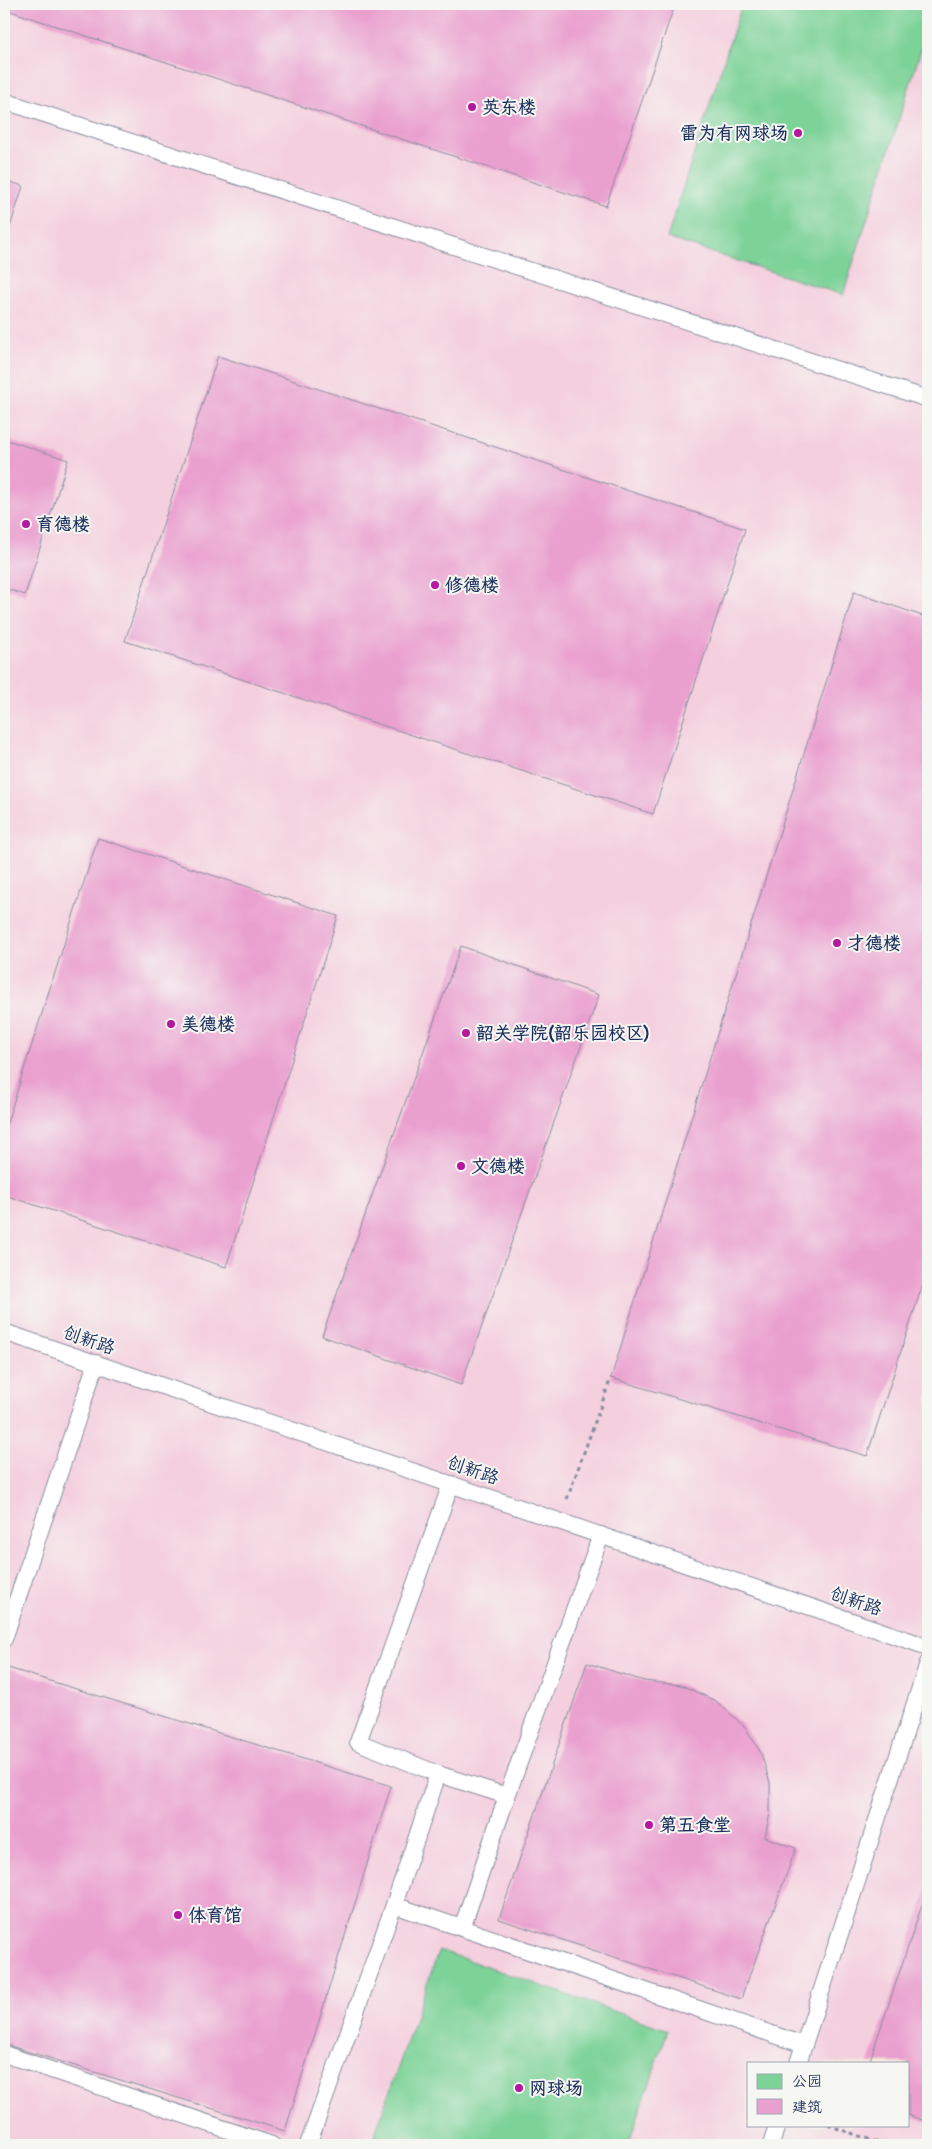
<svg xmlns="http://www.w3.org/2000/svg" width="932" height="2149" font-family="Pangolin,'LXGW WenKai TC',sans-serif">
<rect width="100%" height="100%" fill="#f6f6f2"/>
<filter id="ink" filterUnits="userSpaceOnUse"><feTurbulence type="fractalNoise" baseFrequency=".02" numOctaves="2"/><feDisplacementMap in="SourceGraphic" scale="10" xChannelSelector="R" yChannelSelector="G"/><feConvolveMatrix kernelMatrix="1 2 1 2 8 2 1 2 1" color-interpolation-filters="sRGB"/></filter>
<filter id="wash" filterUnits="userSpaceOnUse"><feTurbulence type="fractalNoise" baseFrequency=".0096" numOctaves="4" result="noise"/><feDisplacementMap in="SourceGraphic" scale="20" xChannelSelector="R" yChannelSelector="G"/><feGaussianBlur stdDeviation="1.12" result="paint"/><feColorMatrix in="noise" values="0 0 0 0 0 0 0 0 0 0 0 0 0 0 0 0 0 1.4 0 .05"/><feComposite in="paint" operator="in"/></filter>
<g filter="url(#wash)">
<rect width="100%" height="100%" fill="#f5eadc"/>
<path fill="#f4cfde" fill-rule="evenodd" d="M4 4H928V2145H4ZM748 2063H908V2125H748Z"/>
<g fill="#7cd297" stroke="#4c807a">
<polygon points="742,4 928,4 928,28 843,295 667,238"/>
<polygon points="439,1950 668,2030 628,2145 371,2145"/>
</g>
<g id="blocks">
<g fill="#eaa0cf">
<polygon points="4,4 675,4 606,206 4,9"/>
<polygon points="4,180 23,186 4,246"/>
<polygon points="218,356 745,529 653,814 125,641"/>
<polygon points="4,439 68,460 25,595 4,588"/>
<polygon points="854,592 928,618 928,1268 867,1456 611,1378"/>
<polygon points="98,838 338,916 226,1267 4,1195 4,1132"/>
<polygon points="461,946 599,995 461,1385 322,1336"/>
<polygon points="587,1663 644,1681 681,1685 716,1701 745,1727 761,1753 770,1783 770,1813 765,1837 796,1848 741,1999 499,1919"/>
<polygon points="8,1668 391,1786 285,2131 4,2044 4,1684"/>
<polygon points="928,1887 928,2122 908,2115 908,2063 869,2063"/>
</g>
</g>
</g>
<g filter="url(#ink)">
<use href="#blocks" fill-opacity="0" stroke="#888c9d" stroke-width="1"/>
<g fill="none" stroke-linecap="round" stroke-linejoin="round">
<g stroke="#888c9d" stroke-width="18">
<g id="service">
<polyline points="4,101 928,399"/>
<polyline points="4,1332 928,1647"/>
<polyline points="601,1535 507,1796 438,1774 394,1905 804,2045"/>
<polyline points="4,1639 96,1363"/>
<polyline points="438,1774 358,1742 451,1484"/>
<polyline points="462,1928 507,1796"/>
<polyline points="4,2054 272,2145"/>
<polyline points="798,2063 928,1663"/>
<polyline points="308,2145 394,1905"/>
<polyline points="771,2145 777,2125"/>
</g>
</g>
<g stroke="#888c9d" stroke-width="3" stroke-dasharray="4 4" stroke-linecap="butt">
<polyline points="567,1499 611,1378"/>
<polyline points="828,2125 885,2145"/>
</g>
<use href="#service" stroke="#fff" stroke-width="16"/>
</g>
</g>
<g fill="#b5179e" stroke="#f6f6f2" stroke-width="2">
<circle cx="472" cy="107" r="5"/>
<circle cx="798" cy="133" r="5"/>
<circle cx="26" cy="524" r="5"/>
<circle cx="435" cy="585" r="5"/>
<circle cx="837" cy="943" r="5"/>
<circle cx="171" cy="1024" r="5"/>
<circle cx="466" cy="1033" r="5"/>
<circle cx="461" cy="1166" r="5"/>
<circle cx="649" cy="1825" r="5"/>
<circle cx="178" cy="1915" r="5"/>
<circle cx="519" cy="2088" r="5"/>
</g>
<g text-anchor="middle" stroke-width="4" stroke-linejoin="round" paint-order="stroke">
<g font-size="18" font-weight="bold" fill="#1b2f5e" stroke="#f6f6f2" text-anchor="start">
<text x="482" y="113">英东楼</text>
<text x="788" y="139" text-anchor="end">雷为有网球场</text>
<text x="36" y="530">育德楼</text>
<text x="445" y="591">修德楼</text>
<text x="847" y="949">才德楼</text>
<text x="181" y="1030">美德楼</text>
<text x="476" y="1039">韶关学院(韶乐园校区)</text>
<text x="471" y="1172">文德楼</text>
<text x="659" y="1831">第五食堂</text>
<text x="188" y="1921">体育馆</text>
<text x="529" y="2094">网球场</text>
</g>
<g font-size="18" fill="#1b2f5e" stroke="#f6f6f2">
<text transform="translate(89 1340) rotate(19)" y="6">创新路</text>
<text transform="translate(473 1470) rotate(19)" y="6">创新路</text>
<text transform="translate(856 1601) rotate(19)" y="6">创新路</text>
</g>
</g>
<rect width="932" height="2149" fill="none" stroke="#f6f6f2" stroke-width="20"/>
<rect x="747" y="2062" width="162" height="65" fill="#f6f6f2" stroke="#9ea6b7"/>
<rect x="757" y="2074" width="25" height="15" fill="#7cd297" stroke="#9ea6b7"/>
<text x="792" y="2086" font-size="15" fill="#1b2f5e">公园</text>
<rect x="757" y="2099" width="25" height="15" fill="#eaa0cf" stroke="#9ea6b7"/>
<text x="792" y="2112" font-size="15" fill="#1b2f5e">建筑</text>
</svg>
